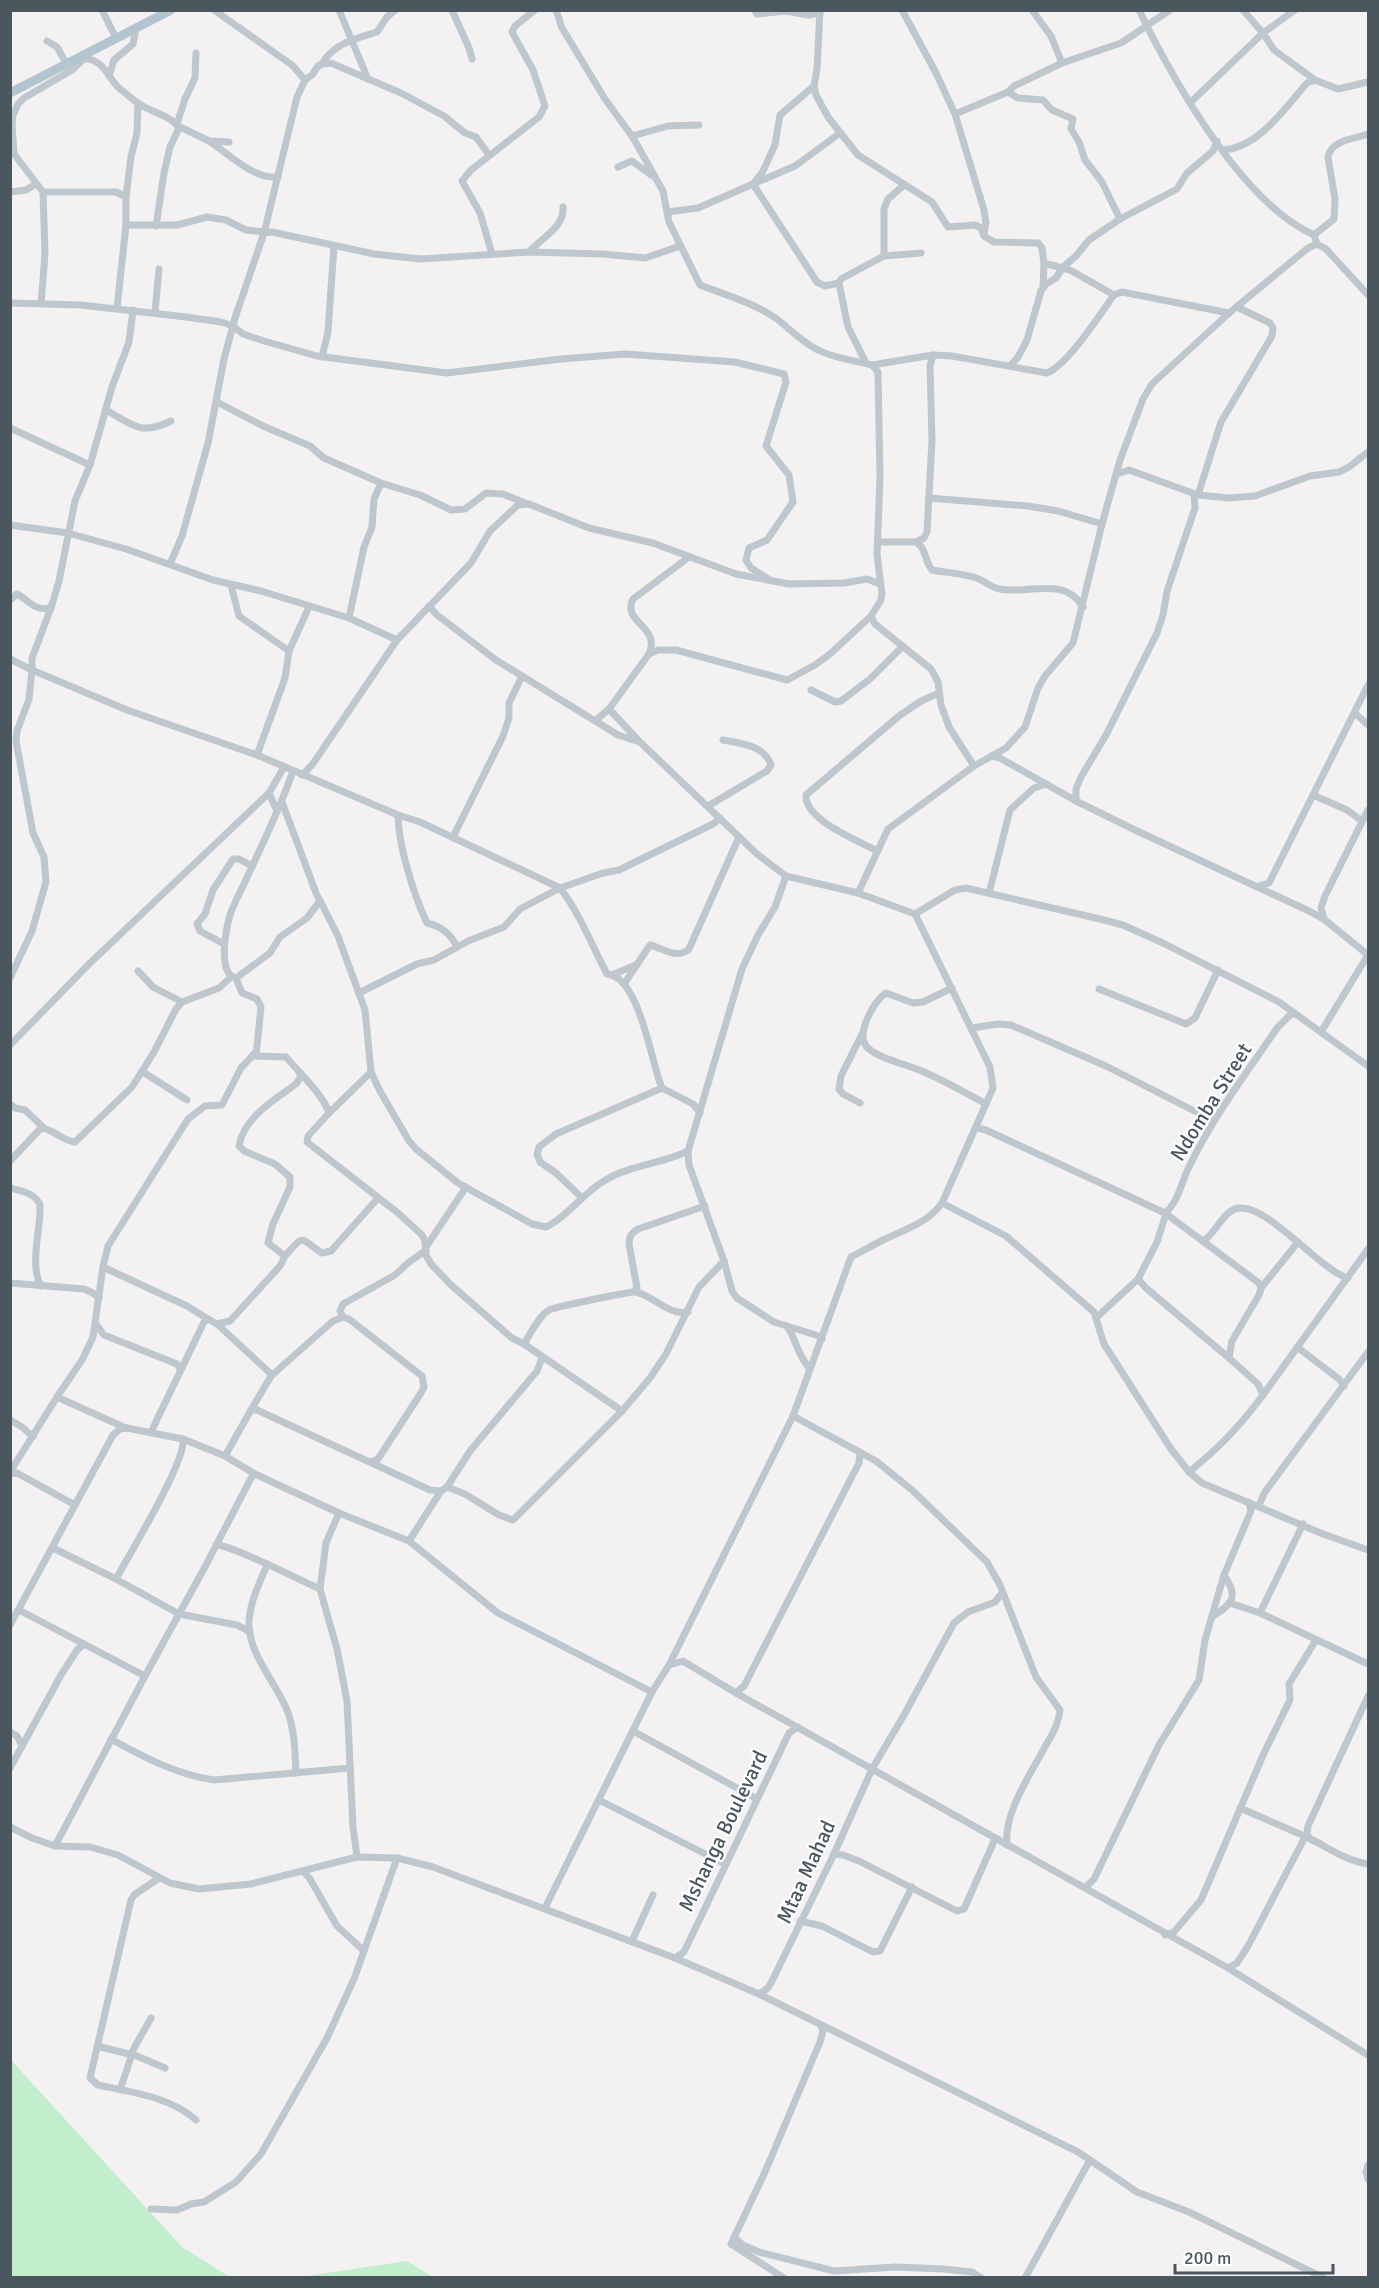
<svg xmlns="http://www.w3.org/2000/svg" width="1379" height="2288" font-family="Signika,sans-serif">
<rect width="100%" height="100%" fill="#f3f1f2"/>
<g fill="#c2eecd">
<polygon points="10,2059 182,2247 230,2277 11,2277"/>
<polygon points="407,2261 433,2277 300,2277"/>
</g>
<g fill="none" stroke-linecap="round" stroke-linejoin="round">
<g stroke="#bec7cd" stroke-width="7">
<polyline points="102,10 116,38"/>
<polyline points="214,10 292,65 305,80"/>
<polyline points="339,10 368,79"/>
<polyline points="452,10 469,48 472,59"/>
<path d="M556 10 562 28 576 51 605 99 632 136 663 191 669 222 700 285C726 295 754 303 777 319 791 330 802 342 818 350 835 359 855 360 872 365L878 372 880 478 877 555 882 594 881 600 871 616 830 654 815 665 787 680 676 650H658L649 654"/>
<polyline points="754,10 757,14 786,11 808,15 820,13"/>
<polyline points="820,10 817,69 814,86 816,95 828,117 858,155 932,202 948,227 975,225 981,228 984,236 994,242 1038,243 1042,248 1044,263 1070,270 1114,295"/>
<polyline points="902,10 936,73 955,114 984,210 986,222 984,233"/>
<polyline points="1032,10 1051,36 1062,63"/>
<path d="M1139 10C1173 80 1242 203 1314 235L1317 244"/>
<polyline points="1243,10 1263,33 1274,50 1315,80 1338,89 1368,82"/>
<polyline points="47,41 57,47 66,63"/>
<polyline points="88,55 72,70 24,98 18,104 13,115 12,125 14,154 43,192 116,192 126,197"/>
<path d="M84 59C103 58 108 78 119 88 125 93 132 99 138 103 150 112 171 115 179 128L170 147 164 173 156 226"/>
<path d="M322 64C332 44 357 38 377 32L387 17 395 10"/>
<polyline points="109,76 114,60 133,44 136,28"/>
<polyline points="1008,92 1018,98 1043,100 1052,110 1073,119 1071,129 1079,142 1085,160 1102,182 1120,219"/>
<polyline points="1191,102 1263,33 1295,10"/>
<polyline points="955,114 1008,92 1014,86 1062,63 1121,43 1170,10"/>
<polyline points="177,124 185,99 195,78 196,53"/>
<polyline points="178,126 209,141 229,142"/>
<polyline points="632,136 668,126 699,125"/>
<path d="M209 141C229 154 254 180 278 177"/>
<path d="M1224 150C1259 147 1285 108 1307 83L1315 80"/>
<polyline points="618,167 632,161 651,175"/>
<polyline points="10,192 26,190 36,184"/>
<polyline points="667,212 698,208 753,184 762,173 775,145 780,115 814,86"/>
<polyline points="126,225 177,225 207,217 226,220 246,230 265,232"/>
<polyline points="264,233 297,97 305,80 312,75 318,66 322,64 331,63 401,93 444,116 465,133 476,137 489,155"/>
<path d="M1314 235 1334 219 1335 199 1328 157C1331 140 1354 139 1368 134"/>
<path d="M529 252C541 238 565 227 563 207"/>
<polyline points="492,254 480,213 462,181 471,170 539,117 545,106 533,70 512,32 515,26 535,10"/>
<polyline points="884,256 921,253"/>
<polyline points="839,283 825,286 817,282 753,184 795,166 840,133"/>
<polyline points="1043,287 1044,263"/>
<polyline points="10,303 81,305 186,317 221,322 233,326 243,334 264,341 317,356 447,373 561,359 625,354 735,362 784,374 786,382 766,446 789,475 793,502 767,540 749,548 746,560 751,568 770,580"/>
<polyline points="41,304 45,254 43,192"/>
<polyline points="117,308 126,225 126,197 131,157 137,133 138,103"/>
<polyline points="155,312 159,269"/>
<polyline points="322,357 328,332 334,246"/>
<polyline points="866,363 848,327 839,283 841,279 884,256 884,209 888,199 904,185"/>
<path d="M872 365 933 355 952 356 1047 373C1068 365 1100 314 1114 295L1122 292 1229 313"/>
<polyline points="1010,366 1018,357 1027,340 1041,291 1046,284 1056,278 1063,267 1076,256 1089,240 1120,219 1177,189 1187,173 1213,151 1217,141"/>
<polyline points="217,402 263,426 310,446 324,458 381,483 420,495 451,510 465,509 486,493 503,494 525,503"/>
<path d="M106 410C133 425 140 436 171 421"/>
<polyline points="10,428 90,465"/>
<polyline points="1117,474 1129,470 1198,495 1229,498 1255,496 1310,476 1339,472 1349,467 1368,452"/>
<polyline points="1198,495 1221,422 1272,336 1273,328 1270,323 1237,307"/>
<polyline points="929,498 1028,506 1058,511 1102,524"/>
<polyline points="10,525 68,533 126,549 213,580 261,591 349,618 397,640"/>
<polyline points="878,542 916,542 924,538 927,532 932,441 930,366 933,355"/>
<path d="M916 542C927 549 924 560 932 570 947 573 964 573 979 579 986 582 992 588 1000 589 1026 595 1064 575 1083 607"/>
<polyline points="170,564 182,536 208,443 224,359 235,318 264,233 272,232 374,254 421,259 529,252 603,254 645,258 680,246"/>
<polyline points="231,585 239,616 289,651"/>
<path d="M10 600 17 594C29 600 35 612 51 608L59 581 75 501 90 465 112 387 129 342 133 310"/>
<polyline points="429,606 437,615 496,660 618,735 640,742 757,854 786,876 858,893 915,914 955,890 966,888 1100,919 1123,925 1163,943 1279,1002 1368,1066"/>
<path d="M51 608 32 658V670L127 710 257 755 398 815 420 822 560 888C579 912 592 946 607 974 640 977 651 1063 662 1088L693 1104 700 1113"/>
<polyline points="871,616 875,624 931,669 938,682 941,705 949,727 974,766"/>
<polyline points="349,618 364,547 372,527 374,499 381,483"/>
<polyline points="10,659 32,670 29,699 17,731 16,741 33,833 44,857 46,882 32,931 10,978"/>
<polyline points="811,690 835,702 841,701 870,679 902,647"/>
<polyline points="609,709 638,740"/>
<polyline points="1355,713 1368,725"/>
<path d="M595 721 609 709 649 654C661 625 621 623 633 599L689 557"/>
<polyline points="257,755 285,678 289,651 309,607"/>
<polyline points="992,756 1000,758 1076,801 1135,830 1309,911 1325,920 1368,955"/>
<path d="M293 771C281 806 265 839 249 873 243 887 235 901 230 915 226 929 217 974 236 978L242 993 257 999 261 1007 256 1056 286 1057C297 1070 325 1097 329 1113L308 1136 307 1142 398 1213 422 1235 425 1241 426 1255 431 1264 451 1285 512 1338 524 1344 622 1411"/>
<polyline points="302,775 312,765 397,640 471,563 490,531 518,505 529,504 589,528 653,543 736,574 789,584 844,583 867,579 880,584"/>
<polyline points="269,793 277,811"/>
<polyline points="1313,795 1347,810 1362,821"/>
<polyline points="1076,801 1076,789 1081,777 1106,735 1157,633 1163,615 1167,591 1195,508 1194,494"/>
<path d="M282 802 316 893 338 936 365 1010 371 1072 380 1091 409 1141 416 1149 458 1183 532 1224 546 1227C566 1218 583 1193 604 1181 629 1165 662 1164 688 1151"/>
<path d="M708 806 767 771 771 765C765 746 741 743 723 740"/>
<path d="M398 815C398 844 414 896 427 923 441 926 451 934 457 947"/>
<polyline points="453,837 503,736 509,718 509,703 522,676"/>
<path d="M877 851C858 840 804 820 806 795L899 716 921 701 939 693"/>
<polyline points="786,876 775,907 758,935 742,969 688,1151 689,1165 724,1261 732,1291 737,1298 774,1322 819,1336 822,1339"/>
<polyline points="1259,886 1269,883 1368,685"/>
<polyline points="858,893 888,829 974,766 1006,748 1025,727 1038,688 1045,676 1073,643 1102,524 1120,460 1143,399 1152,384 1229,313 1308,248 1317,244 1326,249 1368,295"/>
<polyline points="989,893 1010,810 1034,788 1047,784"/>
<polyline points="1324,919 1321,908 1325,896 1368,810"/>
<polyline points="224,944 200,931 197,924 205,914 213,890 233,859 239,859 252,866"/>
<polyline points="138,971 153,987 182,1002"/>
<polyline points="614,974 636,965"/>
<polyline points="236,978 270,953 280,937 307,918 320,901"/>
<path d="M624 984 650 945C663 948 677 960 689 949L739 837"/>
<path d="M952 988 923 1002 913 1003 886 993C874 1001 856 1033 866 1046 875 1058 910 1065 924 1072 945 1081 966 1093 986 1104"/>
<polyline points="1099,989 1186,1024 1195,1018 1218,970"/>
<polyline points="359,993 417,964 434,960 468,941 504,927 520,909 560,888 603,873 619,870 713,824 720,818"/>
<polyline points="972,1028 998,1024 1011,1025 1106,1066 1214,1121"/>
<polyline points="1321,1032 1368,955"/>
<polyline points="10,1045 89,964 269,793 284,767"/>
<polyline points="143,1072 187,1100"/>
<polyline points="860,1103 843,1094 839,1089 841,1076 862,1034"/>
<polyline points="10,1104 15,1108 25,1110 44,1128"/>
<polyline points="329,1113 371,1072"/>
<path d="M976 1128 986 1130 1165 1213 1259 1283 1261 1288 1259 1295 1232 1341 1229 1358 1258 1384 1263 1395C1240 1426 1219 1448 1189 1472"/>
<path d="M10 1161 41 1128C54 1129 62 1141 75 1142L132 1087 154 1052 176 1009 182 1002 219 988 231 977"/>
<path d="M10 1188C22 1191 35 1193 40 1205 41 1229 29 1265 41 1286"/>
<polyline points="581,1197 556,1173 540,1162 537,1154 539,1147 556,1134 662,1088"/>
<polyline points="942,1203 1006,1236 1094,1312 1104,1344 1171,1449 1189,1472 1202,1483 1323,1534 1368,1550"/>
<path d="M1165 1213C1177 1204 1182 1182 1188 1169 1212 1118 1246 1074 1277 1028L1289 1016 1294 1013"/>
<polyline points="1166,1214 1157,1242 1138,1279 1146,1288 1229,1358"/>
<path d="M1203 1241C1215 1234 1220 1218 1231 1211 1259 1192 1319 1271 1348 1278"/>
<polyline points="426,1247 466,1187"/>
<path d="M285 1256C305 1233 299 1238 322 1253L331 1251 378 1198"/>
<polyline points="103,1267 187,1306 208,1319"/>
<polyline points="10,1283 84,1289 93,1293 99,1298"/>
<polyline points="1261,1288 1298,1242"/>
<path d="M634 1291 637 1288 629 1244C629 1236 632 1233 638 1229L705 1206"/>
<polyline points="343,1317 340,1311 343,1304 395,1275 408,1263 426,1250"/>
<polyline points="1096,1318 1138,1279"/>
<polyline points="96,1324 104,1335 177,1364 181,1370"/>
<polyline points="217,1324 270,1373 271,1376 251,1410"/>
<path d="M787 1326C798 1343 796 1353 810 1369"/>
<path d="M524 1344C531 1333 538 1317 549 1310 555 1307 631 1291 636 1292 653 1296 670 1316 688 1312"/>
<polyline points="1297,1347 1339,1379 1344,1386"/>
<polyline points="271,1376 333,1321 343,1317 349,1319 422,1376 424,1387 421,1393 378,1459 371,1462"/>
<polyline points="1263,1395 1368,1249"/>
<polyline points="57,1397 126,1428"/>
<path d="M793 1416 876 1461 912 1490 987 1562 1000 1585 1036 1677 1060 1710C1059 1723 1053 1734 1046 1745 1032 1772 1003 1813 1007 1845"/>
<polyline points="10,1420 22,1427 33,1437"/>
<path d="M151 1432 204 1322 208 1319 217 1324 230 1321 280 1266 285 1256 268 1243 273 1224 290 1187V1177L275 1164 244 1151 239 1146C243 1118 275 1099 296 1084L300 1078V1073"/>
<polyline points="225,1456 251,1410 257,1410 430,1490 441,1491 447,1487 465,1494 499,1515 513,1520 622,1411 650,1378 666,1354 699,1287 724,1261"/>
<polyline points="10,1472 57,1397 82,1360 93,1337 103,1267 108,1246 188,1119 205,1106 222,1105 241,1068 255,1053"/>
<polyline points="10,1474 17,1473 75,1505"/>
<polyline points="447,1487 470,1451 537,1371 542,1358"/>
<polyline points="1259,1505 1265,1492 1368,1352"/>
<polyline points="339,1513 326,1543 320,1589 337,1649 347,1701 353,1827 357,1857"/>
<polyline points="409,1541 441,1491"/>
<path d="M216 1545C230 1544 301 1581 320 1589"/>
<polyline points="53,1548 116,1579 179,1614 237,1625 250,1632"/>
<path d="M267 1565C259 1584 248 1606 249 1627 251 1657 276 1683 287 1710 295 1731 295 1752 296 1773"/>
<path d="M116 1579C129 1555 187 1460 183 1439"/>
<polyline points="1230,1603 1260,1613 1368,1664"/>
<polyline points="19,1610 145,1676"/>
<polyline points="1260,1613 1303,1524"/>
<path d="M1212 1617C1233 1603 1239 1597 1224 1575"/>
<polyline points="10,1625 113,1435 120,1429 127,1428 183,1439 225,1456 255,1474 339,1513 409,1541 498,1613 652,1692"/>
<path d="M670 1663 793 1416 851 1257C861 1252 871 1246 881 1241 903 1230 927 1224 942 1203L993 1088 990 1067 915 914"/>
<polyline points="736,1693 744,1686 859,1463 860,1452"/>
<polyline points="633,1731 757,1799"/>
<polyline points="10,1732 17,1736 22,1746"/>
<path d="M111 1739C143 1757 178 1775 214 1780L350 1768"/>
<polyline points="10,1768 61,1675 77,1650 84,1644"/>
<polyline points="599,1800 725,1864"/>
<path d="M1240 1808C1263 1818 1286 1828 1309 1838 1329 1848 1346 1861 1368 1864"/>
<polyline points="10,1827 32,1838 55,1846 90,1847 118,1855 170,1883 199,1889 251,1884 357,1857 397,1858 433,1867 675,1958 759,1994 1078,2152 1137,2192 1189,2212 1324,2278"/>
<polyline points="1310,1839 1307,1834 1308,1826 1368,1696"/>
<polyline points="55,1846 145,1676 206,1565 251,1478 255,1474"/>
<polyline points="834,1854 843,1855 859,1861 957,1911 964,1909 995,1839"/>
<polyline points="303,1871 310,1879 337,1926 363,1950"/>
<path d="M159 1878 134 1895 131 1900 90 2078 98 2085C131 2092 171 2097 196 2120"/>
<polyline points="1086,1887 1094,1879 1159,1745 1199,1680 1205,1640 1224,1575 1251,1511 1249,1502"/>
<polyline points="545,1908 652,1692 669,1665 683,1661 736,1693 1228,1968 1368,2055"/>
<polyline points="800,1921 822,1926 873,1952 880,1951 912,1887"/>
<polyline points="1165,1935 1174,1932 1201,1900 1264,1753 1290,1700 1289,1684 1316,1640"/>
<polyline points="632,1941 653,1895"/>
<polyline points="675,1958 684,1952 789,1733 798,1727"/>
<polyline points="1228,1968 1237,1963 1248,1946 1305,1837"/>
<polyline points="759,1994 768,1988 772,1981 834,1854 872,1769 904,1715 954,1623 968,1612 995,1602 1002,1593"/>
<polyline points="97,2046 137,2056 165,2068"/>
<polyline points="120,2090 134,2048 151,2018"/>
<polyline points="1368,2165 1366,2172 1368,2179"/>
<polyline points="151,2209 177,2210 191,2204 204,2202 236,2182 261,2154 327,2038 354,1979 397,1858"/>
<polyline points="734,2237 743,2245 759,2252 834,2271 895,2267 944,2269 972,2272 981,2278"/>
<polyline points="784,2278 731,2244 765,2172 820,2042 823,2031 821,2025"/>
<polyline points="1025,2278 1090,2160"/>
</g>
<polyline stroke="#b2c5ce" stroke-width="9" points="10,93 171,10"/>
</g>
<g text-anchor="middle" stroke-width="4.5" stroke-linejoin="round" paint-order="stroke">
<g font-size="21" fill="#4a575e" stroke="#fff">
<text transform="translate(1211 1102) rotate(-58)" y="7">Ndomba Street</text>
<text transform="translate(723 1831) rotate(-64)" y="7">Mshanga Boulevard</text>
<text transform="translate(806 1872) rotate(-65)" y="7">Mtaa Mahad</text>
</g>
</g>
<rect width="1379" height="2288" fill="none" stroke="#4a575e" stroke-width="24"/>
<path d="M1175 2264v9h158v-9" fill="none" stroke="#4a575e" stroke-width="3"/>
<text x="1184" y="2264" font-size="18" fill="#4a575e" stroke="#ffffff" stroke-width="4.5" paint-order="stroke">200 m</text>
</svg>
